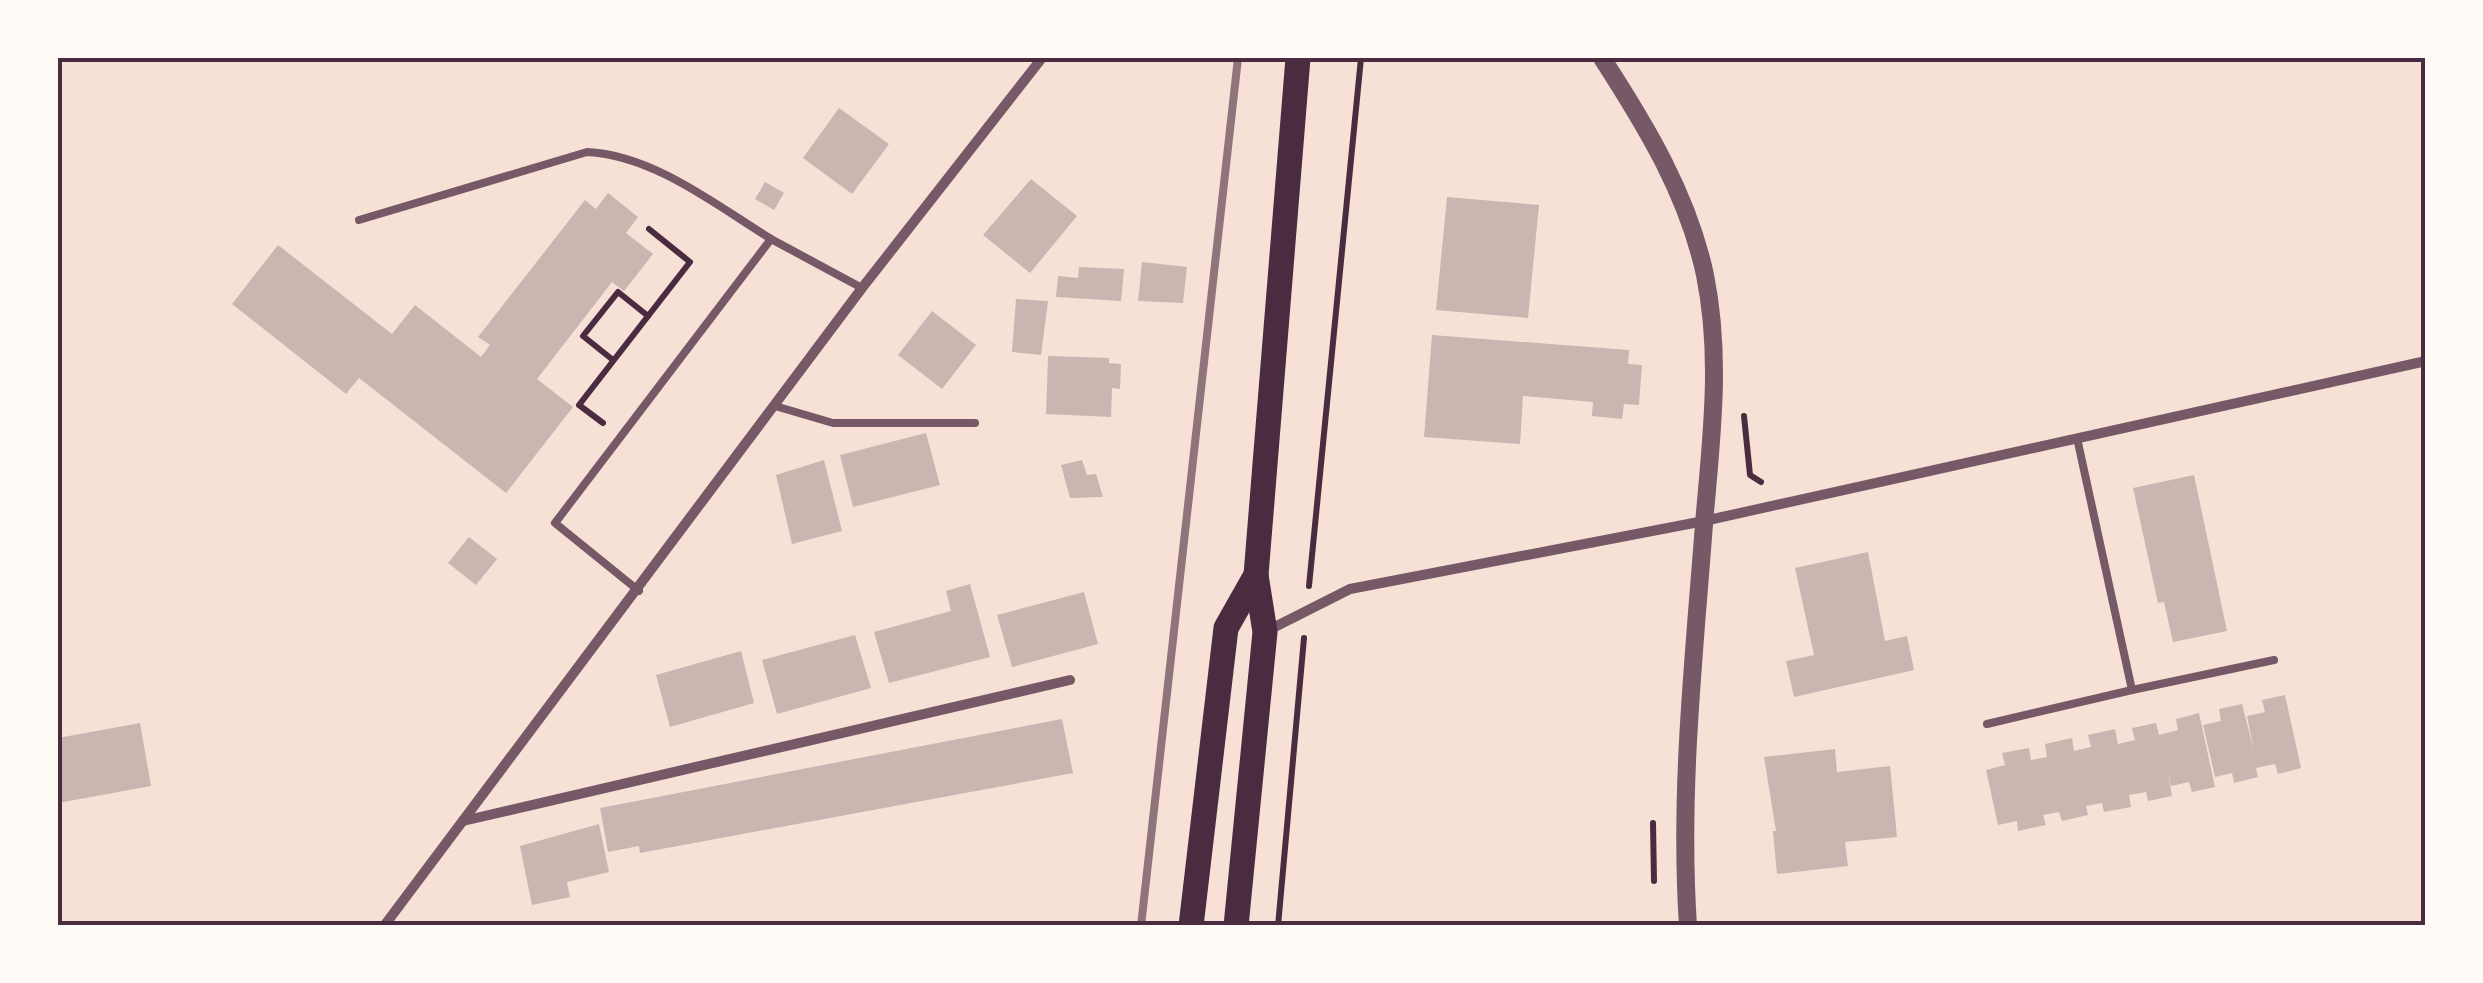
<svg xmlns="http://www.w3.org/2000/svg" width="2483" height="983" font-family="Roboto,sans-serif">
<rect width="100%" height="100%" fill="#f7e1d7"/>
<g fill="#ccb4b1">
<polygon points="839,108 889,144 852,194 803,158"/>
<polygon points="1031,179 1077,216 1030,273 983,235"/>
<polygon points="765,182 784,193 774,210 755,199"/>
<polygon points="608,193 638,217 626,233 653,254 624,291 612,282 537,379 573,407 506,493 359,378 346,394 232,304 278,245 392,334 415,305 481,357 490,345 478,337 585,200 596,209"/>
<polygon points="1447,197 1539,205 1528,318 1436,310"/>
<polygon points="1142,262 1187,267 1183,303 1138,301"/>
<polygon points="1079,267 1124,269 1121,301 1056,297 1058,276 1078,278"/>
<polygon points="1016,299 1048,301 1041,355 1012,352"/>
<polygon points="932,311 976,345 942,389 898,355"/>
<polygon points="1432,335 1629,350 1628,364 1642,365 1639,405 1624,404 1622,419 1592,416 1593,402 1523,396 1520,444 1424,437"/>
<polygon points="1048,356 1109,358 1109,363 1121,364 1120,389 1112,388 1111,417 1046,414"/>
<polygon points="926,433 940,485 853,507 840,455"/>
<polygon points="824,460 842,531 792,544 776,475"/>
<polygon points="1082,460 1087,475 1096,474 1103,497 1070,498 1061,465"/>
<polygon points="2194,475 2227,631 2173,642 2164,602 2158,603 2133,488"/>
<polygon points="469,537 497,559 476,585 448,563"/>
<polygon points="1868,552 1885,641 1907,636 1914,670 1794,697 1786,661 1814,655 1795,568"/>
<polygon points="970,584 990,657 889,683 874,632 951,611 946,591"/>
<polygon points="1084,592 1098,644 1012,667 997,615"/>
<polygon points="855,635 871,688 777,714 762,660"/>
<polygon points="741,651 754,703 670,727 656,675"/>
<polygon points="2285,695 2301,768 2278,774 2275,764 2256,768 2258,777 2234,783 2232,773 2215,777 2203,725 2221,721 2219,709 2242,704 2254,751 2247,716 2265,712 2262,700"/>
<polygon points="2199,713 2215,787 2192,792 2189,782 2171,786 2168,772 2172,796 2148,801 2146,792 2129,795 2131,807 2104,812 2102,803 2086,806 2088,815 2062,821 2059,812 2043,815 2046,825 2018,831 2017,821 1998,825 1986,770 2005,765 2002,753 2029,748 2031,760 2047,757 2045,744 2072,738 2074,751 2091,747 2088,735 2115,729 2118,744 2135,740 2132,728 2156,723 2159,735 2178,730 2176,719"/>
<polygon points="1062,719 1073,773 640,853 639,846 608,852 600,808"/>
<polygon points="140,723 151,786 58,803 58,738"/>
<polygon points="1835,749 1837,772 1890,766 1897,837 1845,842 1848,866 1777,874 1773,831 1776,831 1764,757"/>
<polygon points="599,824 609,872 567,882 570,897 532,905 520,846"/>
</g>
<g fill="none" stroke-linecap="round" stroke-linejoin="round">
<g stroke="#4a2c40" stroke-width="6">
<polyline points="613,360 583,336 618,292 648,316"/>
<polyline points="1744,416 1750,475 1761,482"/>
<polyline points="603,423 579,405 690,262 649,229"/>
<polyline points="1309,586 1361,58"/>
<polyline points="1653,823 1654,881"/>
<polyline points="1278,926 1304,638"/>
</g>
<g stroke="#755966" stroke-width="8">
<path d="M359 220 587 152C653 155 716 205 771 239"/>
<polyline points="775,406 833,423 975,423"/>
<polyline points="639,591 555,523 771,239 862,288"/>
<polyline points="2132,690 2274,660"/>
<polyline points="1987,724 2132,690 2077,438"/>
</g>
<g stroke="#755966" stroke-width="10">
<polyline points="1265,632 1350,589 1704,521 2426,361"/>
<polyline points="463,821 1070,680"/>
<polyline points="384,926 862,288 1042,58"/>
</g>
<path stroke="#755966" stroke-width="18" d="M1602 58C1646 126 1688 195 1705 275 1722 359 1711 440 1704 524 1694 658 1679 792 1688 926"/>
<g stroke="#4a2c40" stroke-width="25">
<polyline points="1191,926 1226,628 1256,575"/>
<polyline points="1236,926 1265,632 1256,575 1298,58"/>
</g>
<polyline stroke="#8f747c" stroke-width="8" points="1141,926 1238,58"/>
</g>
<rect width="2483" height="983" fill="none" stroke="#fffaf5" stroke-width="120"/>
<rect x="60" y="60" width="2363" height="863" fill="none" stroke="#4a2c40" stroke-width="4"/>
</svg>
